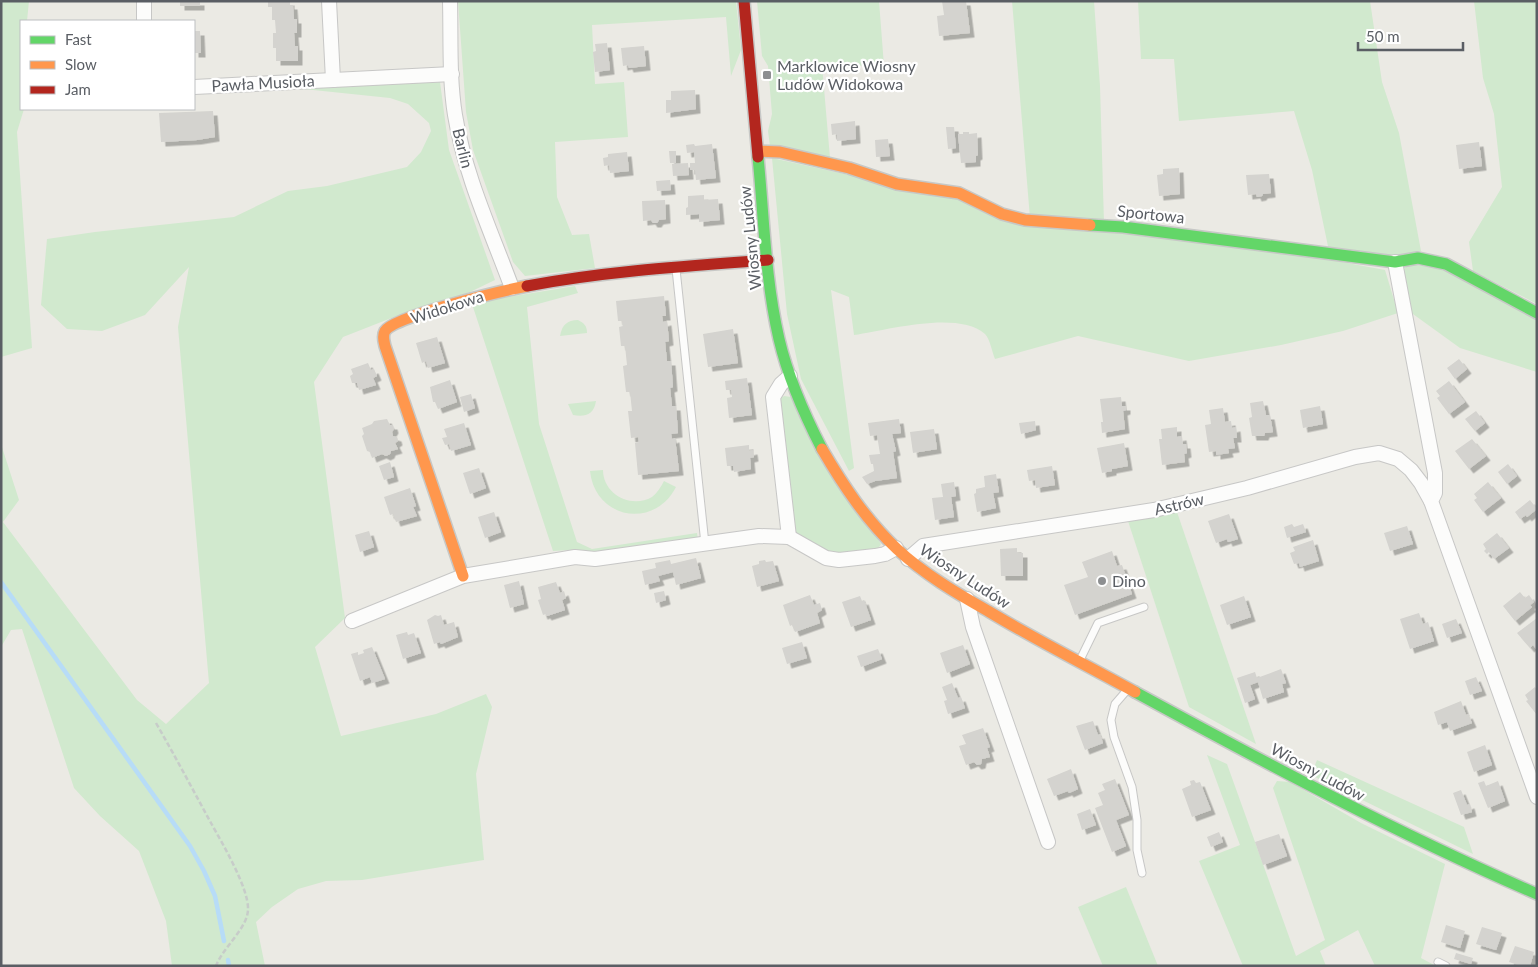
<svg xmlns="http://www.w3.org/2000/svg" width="1538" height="967" font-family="Lato,sans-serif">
<defs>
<filter id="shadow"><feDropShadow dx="4.5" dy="4.5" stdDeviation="0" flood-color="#0004"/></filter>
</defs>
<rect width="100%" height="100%" fill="#ebeae4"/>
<g fill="#d1e9ce">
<polygon points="1,1 29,1 27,21 21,21 21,109 24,109 17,132 32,348 1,357"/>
<polygon points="458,1 736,1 741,50 731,76 726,17 592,25 595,84 624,82 628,137 555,142 557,197 572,235 589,234 595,268 525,276 513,262 473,150 466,112"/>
<polygon points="757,1 879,1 884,66 822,65 830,158 770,146 768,131 772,114 768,66 762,56"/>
<polygon points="1012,1 1094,1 1100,86 1104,223 1030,218"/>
<polygon points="1138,1 1370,1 1382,82 1399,133 1421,251 1391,256 1329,251 1312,170 1294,111 1179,121 1174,59 1141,59"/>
<polygon points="1474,1 1537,1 1537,304 1473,271 1469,242 1502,187 1494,114 1483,78"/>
<polygon points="440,82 449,150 495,280 470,292 394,317 343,337 314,382 345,618 315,647 341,736 436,714 486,694 492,707 476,774 484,860 362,880 326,881 298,889 272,907 256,922 265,966 172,966 166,921 139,851 100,816 74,788 22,629 11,630 1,647 1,444 19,500 3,522 137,700 166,724 209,683 178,327 189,267 145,315 102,331 67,329 41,305 47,239 95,232 234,217 288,191 327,186 407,167 421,152 431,131 429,123 408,104 390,98 294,88"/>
<path d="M772 158 958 199 980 211 1272 249 1385 270 1398 313 1343 331 1281 345 1189 361 1078 336 995 359C992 352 990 339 985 334 958 310 888 330 854 335L849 297 831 290 854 468 849 471 801 379 787 314Z"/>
<polygon points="1409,264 1445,269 1537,320 1537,372 1460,348 1406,309 1403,270"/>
<polygon points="575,286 578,293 527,307 539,424 577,542 592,549 697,533 698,541 598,554 570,550 553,551 473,307 489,300"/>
<path d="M578 320C584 323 587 326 587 333L560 336C562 325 567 320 578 320Z"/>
<polygon points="784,396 791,397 881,544 878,549 827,554 793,535 779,400"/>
<path d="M596 401C594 415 585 417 573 415L568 404Z"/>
<path d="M603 470C603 494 631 509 652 497 657 493 661 487 664 481L676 487C654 530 595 519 590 471Z"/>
<polygon points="1177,512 1256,744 1189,707 1128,521"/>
<polygon points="1207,755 1227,764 1296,956 1325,940 1273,788 1277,781 1290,782 1361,823 1445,864 1421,958 1436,966 1375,966 1358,930 1320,951 1326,966 1243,966 1199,861 1240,845"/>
<polygon points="1317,760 1464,827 1473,854 1311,775"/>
<polygon points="1126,887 1158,966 1103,966 1078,907"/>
</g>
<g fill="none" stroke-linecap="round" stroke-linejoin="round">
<g stroke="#b7dcf7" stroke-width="4.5">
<polyline points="1,582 190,846 204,871 215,896 224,941"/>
<polyline points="228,960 229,966"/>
</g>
</g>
<g fill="#d4d3cf" filter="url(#shadow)">
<rect x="180" y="1" width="20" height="5"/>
<polygon points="268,1 290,1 290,5 293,5 294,19 297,19 297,33 294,33 295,46 298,46 298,61 276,61 276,48 273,48 273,33 276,33 275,20 272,20 272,7 268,7"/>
<polygon points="942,1 966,1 970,33 939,36 937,16 944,15"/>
<polygon points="194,31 200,31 201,53 194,53"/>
<polygon points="607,43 610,70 595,72 593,52 596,51 595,44"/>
<polygon points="644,46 646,66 629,68 628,65 623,66 621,48"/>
<polygon points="695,90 696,109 666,113 666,100 671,100 671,91"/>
<polygon points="213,111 215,137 197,140 161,142 159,113"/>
<polygon points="855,121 856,139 837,141 837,134 832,135 831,124"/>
<polygon points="946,127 954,127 956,148 948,149"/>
<polygon points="963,132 969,132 969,134 977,133 978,155 976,156 976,162 961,163 958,134 963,134"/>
<polygon points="888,139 890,156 876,157 875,140"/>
<polygon points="1479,142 1482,166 1459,169 1456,145"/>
<polygon points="694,144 695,146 712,144 716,178 696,180 695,170 690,170 690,163 695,163 694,152 687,153 686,145"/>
<polygon points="669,151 676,151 676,163 670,163"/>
<polygon points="627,152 629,171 610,173 609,165 604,166 603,158 608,157 608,154"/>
<polygon points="688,163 689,175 673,176 672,164"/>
<polygon points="1179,168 1180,194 1159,196 1157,175 1163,174 1163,169"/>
<polygon points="1269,174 1271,193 1263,194 1262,196 1257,197 1256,194 1248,195 1246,175"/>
<polygon points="670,180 671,190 657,191 656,181"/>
<polygon points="704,195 704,200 718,199 720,220 699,222 699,214 686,215 686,208 688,207 688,196"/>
<polygon points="665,200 666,219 659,220 657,223 653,223 651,220 643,221 642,201"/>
<polygon points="664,296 666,316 662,316 663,322 667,321 669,341 665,342 667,361 671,361 673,387 670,388 672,406 676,406 678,433 671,434 672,439 675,438 679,471 638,475 635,443 639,442 638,437 631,438 628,411 632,411 630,392 626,392 623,366 627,365 625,346 621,346 619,327 623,326 622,321 618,321 616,301"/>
<polygon points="733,329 738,363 708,367 703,334"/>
<polygon points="437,337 445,363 428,368 426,361 422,363 416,343"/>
<polygon points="1459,359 1467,369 1455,379 1447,368"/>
<polygon points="368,363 371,370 374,369 377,376 373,378 376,385 359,390 357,383 352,383 350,376 353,374 351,369"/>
<polygon points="747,378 752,415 729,418 727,398 732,397 731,390 726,390 725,381"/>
<polygon points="450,380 457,402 438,409 435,402 433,402 430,387"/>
<polygon points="1449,381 1465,402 1449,414 1437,398 1440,396 1436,391"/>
<polygon points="471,394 475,408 464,412 460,397"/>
<polygon points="1121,397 1122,406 1126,406 1126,410 1123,411 1125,429 1102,433 1101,422 1103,422 1100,399"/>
<polygon points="1263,401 1266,415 1270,415 1273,432 1265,433 1264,436 1252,436 1249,418 1252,417 1250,403"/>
<polygon points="1320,406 1323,424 1303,428 1300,410"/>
<polygon points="1223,408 1225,422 1231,421 1232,428 1236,427 1237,438 1233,438 1235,448 1228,449 1229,453 1216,455 1216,451 1209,452 1205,425 1211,424 1209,410"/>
<polygon points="1476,411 1485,423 1475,431 1465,419"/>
<polygon points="387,419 390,425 393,425 394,429 392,432 393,436 397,437 398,441 395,443 398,449 391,451 390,454 386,456 382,454 372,458 370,452 367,451 362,436 364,434 362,428 372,424 374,421"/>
<polygon points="899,419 901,433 892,434 896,451 893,452 897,478 875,481 867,484 862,477 874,471 873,464 871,464 869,455 880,454 877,435 870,436 868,423"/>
<polygon points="1035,421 1036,430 1021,434 1019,423"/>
<polygon points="464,423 471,445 451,451 449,444 445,445 442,438 447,437 444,429"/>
<polygon points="1177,427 1177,437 1182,436 1183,444 1186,444 1187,453 1184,454 1185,462 1162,465 1159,439 1162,439 1161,429"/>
<polygon points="934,429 937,449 913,453 910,432"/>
<polygon points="1472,439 1486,456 1469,469 1455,451"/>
<polygon points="1124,443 1128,466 1112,469 1112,471 1102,473 1097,448"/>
<polygon points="749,445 749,451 753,450 754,457 750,458 751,469 734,472 733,466 727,466 725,448"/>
<polygon points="390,462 394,477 384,480 379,466"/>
<polygon points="1508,464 1517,476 1507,484 1498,472"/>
<polygon points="1052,466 1055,485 1036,488 1035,480 1029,481 1027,470"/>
<polygon points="479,468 486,488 470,494 463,473"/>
<polygon points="996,474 999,492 993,493 996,508 977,512 974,494 976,493 976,489 985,487 984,476"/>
<polygon points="954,482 956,496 951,497 954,517 935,520 932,498 943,497 941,484"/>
<polygon points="1488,482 1501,498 1483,512 1474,500 1477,498 1474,494"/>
<polygon points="410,488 416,506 413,507 417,516 396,522 393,514 390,515 384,497"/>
<polygon points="1530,500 1537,509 1527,517 1526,515 1520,519 1515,512"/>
<polygon points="494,512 501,532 485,538 478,517"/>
<polygon points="1229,514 1238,539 1228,542 1227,539 1216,543 1208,521"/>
<polygon points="1292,524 1294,527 1303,524 1306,532 1287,538 1284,527"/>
<polygon points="1407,526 1413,544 1390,551 1384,533"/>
<polygon points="369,531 374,547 360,552 355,535"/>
<polygon points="1497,533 1509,548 1494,559 1489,552 1487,554 1484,551 1486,549 1483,544"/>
<polygon points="1313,540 1319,561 1300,567 1299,563 1294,564 1290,553 1295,551 1293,547"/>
<polygon points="1017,548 1017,553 1023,553 1023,576 1001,576 1000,549"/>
<polygon points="1112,551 1117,566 1122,565 1132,594 1075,615 1064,585 1088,577 1082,562"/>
<polygon points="696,558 701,578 676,585 673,572 658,576 660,581 645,585 642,571 656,568 655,563 670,560 671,564"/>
<polygon points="765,560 766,562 773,561 779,581 757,587 752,566 759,564 759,561"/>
<polygon points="519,581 524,604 510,608 504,585"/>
<polygon points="556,582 560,593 564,591 566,598 562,600 565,610 547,616 546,614 543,615 538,600 541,599 538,587"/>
<polygon points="664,591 666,600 656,603 654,593"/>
<polygon points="1520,592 1525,598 1529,595 1534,602 1530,605 1532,607 1515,621 1503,606"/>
<polygon points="810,595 814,605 820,603 822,610 817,613 820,623 795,632 792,625 790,626 783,605"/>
<polygon points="860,596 862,601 864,600 871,620 851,627 842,602"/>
<polygon points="1244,596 1251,617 1227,625 1220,605"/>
<polygon points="1419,613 1423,624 1428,622 1434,641 1410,649 1400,619"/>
<polygon points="435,615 438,616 441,615 444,625 454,622 458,637 441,644 440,642 434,644 427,620"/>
<polygon points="1537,618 1537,650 1533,645 1530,648 1517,633"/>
<polygon points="1456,619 1462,633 1447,638 1442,624"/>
<polygon points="407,632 408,635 414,633 421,653 403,659 396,635"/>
<polygon points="802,642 807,658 787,664 782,648"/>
<polygon points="963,645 970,664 947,673 940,653"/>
<polygon points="372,647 385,679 372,683 370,677 360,681 351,654 358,652 358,655 364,653 363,650"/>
<polygon points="878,649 882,659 861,667 857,656"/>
<polygon points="1281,669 1286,683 1282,684 1284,692 1263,699 1258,682 1250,685 1255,699 1245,703 1237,678 1255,672 1257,678"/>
<polygon points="1476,677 1482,691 1470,695 1465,681"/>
<polygon points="952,683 958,698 961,697 965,708 948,714 944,701 947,700 942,687"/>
<polygon points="1535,687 1537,690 1537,715 1526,701 1528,700 1525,695"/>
<polygon points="1461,701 1466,715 1468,714 1472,723 1450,731 1447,722 1438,725 1434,712"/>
<polygon points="1093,721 1098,735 1100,734 1103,743 1085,750 1076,726"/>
<polygon points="983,728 990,747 987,748 990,757 982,759 981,764 977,765 974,762 966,765 959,746 966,744 962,735"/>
<polygon points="1485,745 1492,765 1474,772 1467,752"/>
<polygon points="1071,769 1078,789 1069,793 1068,791 1054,796 1047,779"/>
<polygon points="1115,779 1129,815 1116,820 1126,846 1112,852 1095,808 1103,805 1098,793 1105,790 1102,784"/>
<polygon points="1194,780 1196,783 1200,782 1211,810 1192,817 1182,789 1191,785 1190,781"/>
<polygon points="1484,781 1486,786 1498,781 1505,801 1488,808 1478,783"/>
<polygon points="1461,790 1467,805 1470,804 1472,812 1461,815 1453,793"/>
<polygon points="1090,809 1096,825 1082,830 1077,814"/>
<polygon points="1219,832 1223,842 1211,847 1207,837"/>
<polygon points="1279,834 1287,856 1263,865 1255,842"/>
<polygon points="1446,925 1465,931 1460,948 1441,942"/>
<polygon points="1482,927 1502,933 1496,950 1476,944"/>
<polygon points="1515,946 1534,952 1530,966 1521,966 1509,962"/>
<polygon points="1456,953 1473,958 1471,964 1454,959"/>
</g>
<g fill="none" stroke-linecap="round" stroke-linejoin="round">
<g stroke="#c7c7c6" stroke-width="9">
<g id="lane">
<polyline points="676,269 705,544"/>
<polyline points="1079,662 1098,623 1144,607"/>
<polyline points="1128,689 1115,704 1111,720 1114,737 1132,787 1137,820 1137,850 1142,873"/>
<polyline points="1438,962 1446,966"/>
</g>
</g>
<g stroke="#c7c7c6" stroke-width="16">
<g id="street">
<polyline points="329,1 333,80"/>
<path d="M450 1C451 39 449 78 455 115 465 176 491 231 512 288"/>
<polyline points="144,21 144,1"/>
<polyline points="194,87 452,74"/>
<polyline points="1395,262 1435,473 1435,493 1431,501 1537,797"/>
<polyline points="789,537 773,397 781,384 790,376"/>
<polyline points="908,559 923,546 1154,510 1247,488 1355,457 1379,453 1398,459 1411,470 1421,483 1431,501"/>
<polyline points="967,599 973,627 1048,842"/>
<polyline points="352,621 463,576 575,557 595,559 759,536 789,537 826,558 839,560 875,556 885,554 896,548"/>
</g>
</g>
<g stroke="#c7c8c6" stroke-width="14">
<g id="fast">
<path d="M758 157C764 217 765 279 779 339 788 377 804 414 822 449"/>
<polyline points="1090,225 1123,227 1395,262 1418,258 1446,264 1537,313"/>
<path d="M1135 692C1267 764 1399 834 1537 894"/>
</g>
</g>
<g stroke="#c7c8c6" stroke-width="14">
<g id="slow">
<polyline points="758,151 780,152 849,168 897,184 959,193 1002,214 1025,220 1090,225"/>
<path d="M822 449C843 485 866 520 897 549 924 574 956 593 988 611 1036 640 1086 665 1135 692"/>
<path d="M463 576 385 346C384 341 382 336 385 331 394 316 506 290 527 286"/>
</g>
</g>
<g stroke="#c7c8c6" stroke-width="14">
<g id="jam">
<polyline points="744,1 758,157"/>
<path d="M527 286C607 271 688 266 768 260"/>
</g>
</g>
<path stroke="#c7ccc9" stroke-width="2.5" stroke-dasharray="5 2.5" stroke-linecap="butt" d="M156 723C175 756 193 790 211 823 222 843 249 888 248 910 247 929 223 947 216 966"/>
<use href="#lane" stroke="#fcfcfb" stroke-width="7"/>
<use href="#street" stroke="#fcfcfb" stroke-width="14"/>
<use href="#fast" stroke="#63d668" stroke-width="11"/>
<use href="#slow" stroke="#ff974d" stroke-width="11"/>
<use href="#jam" stroke="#b3261e" stroke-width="11"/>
</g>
<g fill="#8d8f91" stroke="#fff" stroke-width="2">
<rect x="762" y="70" width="10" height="10" rx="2.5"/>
<circle cx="1102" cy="581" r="5"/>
</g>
<g text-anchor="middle" stroke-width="4.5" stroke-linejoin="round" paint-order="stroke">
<g font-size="16" fill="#5a5e64" stroke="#fff" text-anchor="start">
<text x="777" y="72">Marklowice Wiosny<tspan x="777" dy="18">Ludów Widokowa</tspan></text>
<text x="1112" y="587">Dino</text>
</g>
<g font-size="16" fill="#5a5e64" stroke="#fff">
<text transform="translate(263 83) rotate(-3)" y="6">Pawła Musioła</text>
<text transform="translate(463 148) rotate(76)" y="6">Barlin</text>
<text transform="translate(1151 214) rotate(6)" y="6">Sportowa</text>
<text transform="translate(750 238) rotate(-96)" y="6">Wiosny Ludów</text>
<text transform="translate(447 307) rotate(-18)" y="6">Widokowa</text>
<text transform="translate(1179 504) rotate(-13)" y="6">Astrów</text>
<text transform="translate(965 576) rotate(33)" y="6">Wiosny Ludów</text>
<text transform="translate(1318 772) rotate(28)" y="6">Wiosny Ludów</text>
</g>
</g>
<rect width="1538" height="967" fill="none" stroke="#5a5e64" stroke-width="5"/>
<rect x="20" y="20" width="175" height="90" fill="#ffffff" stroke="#bdbfc1"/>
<rect x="30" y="36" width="25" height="8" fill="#63d668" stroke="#bdbfc1"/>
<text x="65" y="45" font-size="15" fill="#5a5e64">Fast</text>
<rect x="30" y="61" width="25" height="8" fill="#ff974d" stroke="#bdbfc1"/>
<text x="65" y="70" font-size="15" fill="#5a5e64">Slow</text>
<rect x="30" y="86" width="25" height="8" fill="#b3261e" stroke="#bdbfc1"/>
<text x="65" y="95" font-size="15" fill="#5a5e64">Jam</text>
<path d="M1358 42v8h105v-8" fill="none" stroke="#5a5e64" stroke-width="2.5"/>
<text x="1366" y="42" font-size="15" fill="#5a5e64" stroke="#ffffff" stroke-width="4" paint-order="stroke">50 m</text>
</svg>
